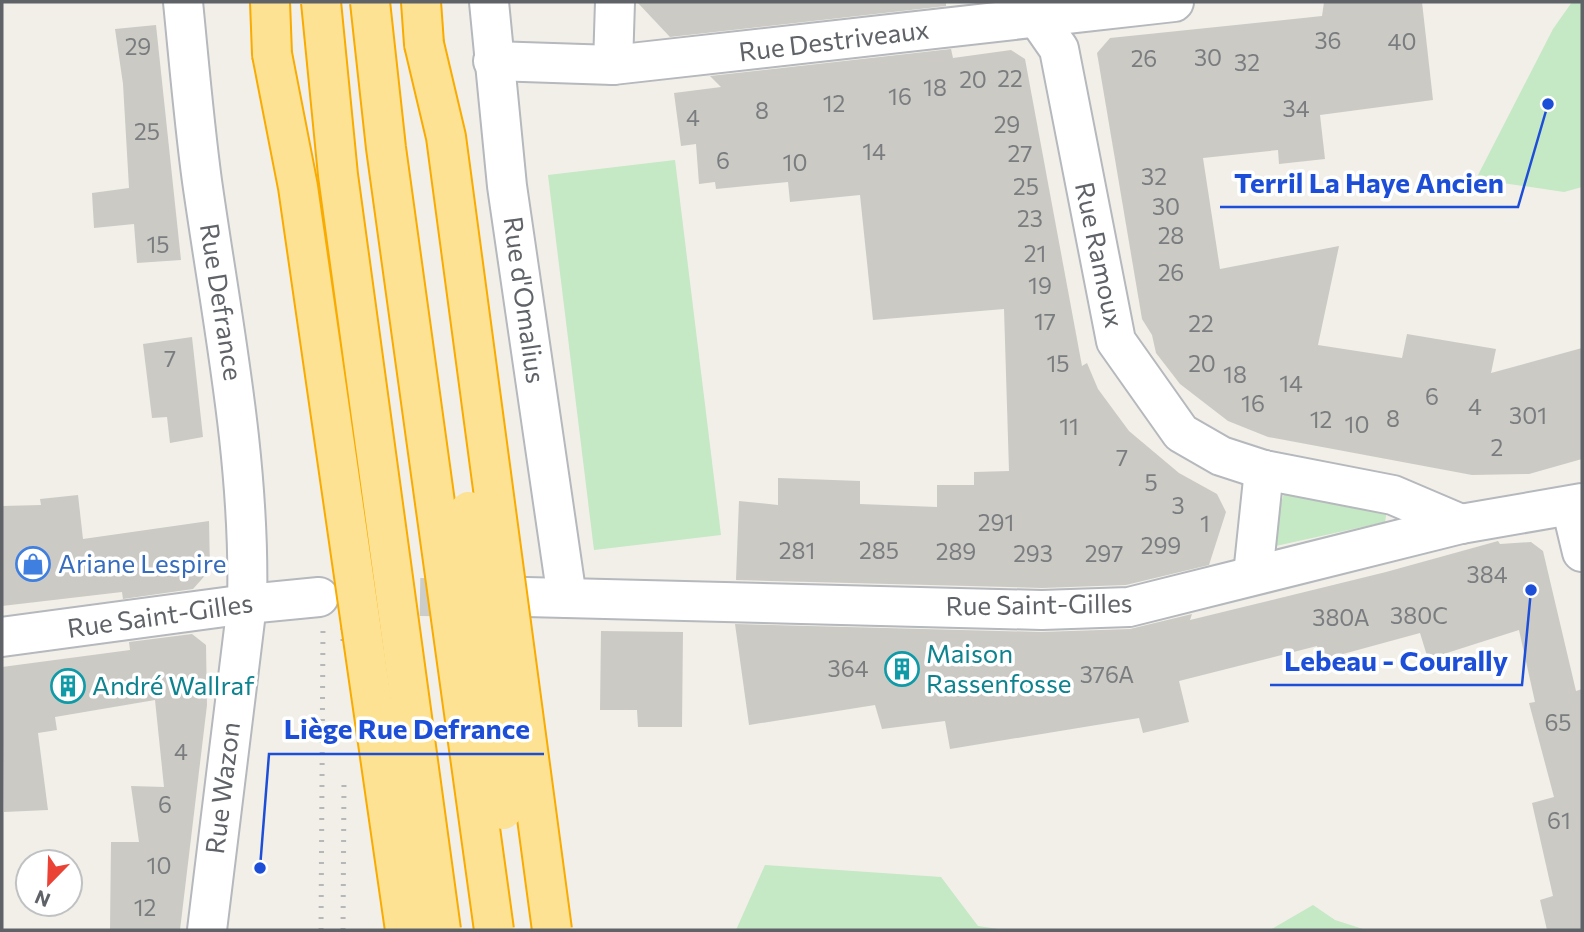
<svg xmlns="http://www.w3.org/2000/svg" width="1584" height="932" font-family="Commissioner,sans-serif">
<rect width="100%" height="100%" fill="#f1efe8"/>
<g fill="#c5e8c5">
<polygon points="1572,2 1582,2 1582,187 1564,192 1476,179 1553,29"/>
<polygon points="675,160 721,535 594,550 548,175"/>
<polygon points="1286,488 1388,505 1385,522 1266,548"/>
<polygon points="765,865 941,877 978,926 1005,930 736,930"/>
<polygon points="1313,905 1335,920 1366,930 1270,930"/>
</g>
<g fill="#cccac5">
<polygon points="637,2 946,2 946,6 670,37"/>
<polygon points="1324,2 1422,2 1433,100 1320,115 1325,159 1279,164 1278,150 1203,158 1220,269 1339,246 1318,345 1402,358 1407,334 1496,349 1491,373 1582,348 1582,459 1529,474 1472,475 1268,437 1228,421 1180,384 1156,353 1152,335 1142,319 1097,53 1110,38 1322,16"/>
<polygon points="156,25 181,260 137,263 134,224 94,228 92,193 129,188 123,84 115,29"/>
<polygon points="951,49 953,58 1011,50 1025,59 1082,366 1087,363 1098,389 1129,431 1179,473 1217,494 1226,512 1209,565 1126,585 1042,588 736,580 739,501 778,505 778,478 860,481 860,504 937,507 937,485 974,485 974,472 1009,471 1004,309 873,320 860,195 790,202 788,182 716,189 715,182 699,184 696,144 681,146 674,93 721,87 710,76"/>
<polygon points="192,337 203,437 170,443 167,417 152,418 143,344"/>
<polygon points="78,495 83,539 209,521 210,570 193,589 123,599 122,592 2,606 2,506 41,505 40,499"/>
<polygon points="1498,541 1500,544 1531,542 1543,551 1576,691 1582,689 1582,930 1547,930 1540,900 1553,896 1532,803 1554,797 1529,703 1535,702 1519,630 1428,659 1420,633 1321,660 1317,646 1179,681 1189,722 1143,733 1139,718 950,749 945,721 882,729 875,705 749,725 735,624 1041,632 1130,629 1192,614 1190,620 1386,572"/>
<polygon points="601,631 683,632 682,727 638,727 637,710 600,710"/>
<polygon points="192,634 206,645 207,705 180,930 110,930 111,842 139,842 131,786 164,787 155,700 55,717 57,730 38,733 48,810 4,812 2,667 130,650 129,642"/>
</g>
<g fill="none" stroke-linecap="round" stroke-linejoin="round">
<polyline stroke="#ccccc8" stroke-width="38" stroke-dasharray="38 19" stroke-linecap="butt" points="363,596 481,598"/>
<g stroke="#b5b8bc" stroke-width="42">
<g id="minor">
<path d="M183 2C189 62 194 122 202 181 222 322 251 461 247 604L207 930"/>
<polyline points="489,2 507,186 567,598"/>
<polyline points="1036,16 1059,49 1116,341 1181,433 1221,456 1264,470 1393,495 1461,524"/>
<polyline points="493,61 613,65 1174,2"/>
<polyline points="613,65 615,2"/>
<polyline points="1571,506 1582,552"/>
<polyline points="1253,575 1264,470"/>
<polyline points="526,597 1042,610 1129,607 1461,524 1582,503"/>
<polyline points="247,604 319,597"/>
</g>
</g>
<g stroke="#b5b8bc" stroke-width="42">
<polyline id="tertiary" points="2,637 247,604"/>
</g>
<g stroke="#f9ab00" stroke-width="42">
<g id="motorway">
<polyline points="270,2 272,54"/>
<polyline points="421,2 424,44"/>
</g>
</g>
<use href="#minor" stroke="#fff" stroke-width="38"/>
<use href="#tertiary" stroke="#fff" stroke-width="38"/>
<use href="#motorway" stroke="#fde293" stroke-width="38"/>
<g stroke="#b6b7b8" stroke-width="5" stroke-dasharray="2 9" stroke-linecap="butt">
<polyline points="343,641 343,567"/>
<polyline points="321,930 323,628"/>
<polyline points="343,930 344,783"/>
</g>
<g stroke="#f9ab00" stroke-width="42" stroke-linecap="butt">
<g id="motorway-bridge">
<polyline points="321,2 338,175 441,930"/>
<polyline points="370,2 386,148 494,930"/>
<polyline points="424,44 446,137 552,930"/>
<polyline points="272,54 298,187 405,930"/>
<polyline points="469,511 503,810"/>
</g>
</g>
<use href="#motorway-bridge" stroke="#fde293" stroke-width="38"/>
</g>
<defs>
<g id="shop-ring" transform="scale(1.75)"><circle r="9.5" fill="#fff" stroke="#3f7fe0" stroke-width="1.5"/><path d="M-5-2.5h2.3a2.7 3.5 0 0 1 5.4 0H5L5.5 6h-11ZM-1.5-2.5h3a1.5 2.3 0 0 0-3 0Z" fill="#3f7fe0"/></g>
<g id="building-ring" transform="scale(1.75)"><circle r="9.5" fill="#fff" stroke="#0f9aa8" stroke-width="1.5"/><path d="M-4-6H4V6H1V3H-1V6H-4ZM-2.5-4.3h1.7v1.8h-1.7ZM.8-4.3h1.7v1.8H.8ZM-2.5-1h1.7V.8h-1.7ZM.8-1h1.7V.8H.8Z" fill="#0f9aa8"/></g>
</defs>
<g fill-rule="evenodd">
<use href="#shop-ring" x="33" y="564"/>
<use href="#building-ring" x="902" y="669"/>
<use href="#building-ring" x="68" y="686"/>
</g>
<g text-anchor="middle" stroke-width="7" stroke-linejoin="round" paint-order="stroke">
<g font-size="23" fill="#7a7d7f">
<text x="1328" y="49">36</text>
<text x="1402" y="50">40</text>
<text x="138" y="55">29</text>
<text x="1208" y="66">30</text>
<text x="1144" y="67">26</text>
<text x="1247" y="71">32</text>
<text x="1010" y="87">22</text>
<text x="973" y="88">20</text>
<text x="935" y="96">18</text>
<text x="900" y="105">16</text>
<text x="834" y="112">12</text>
<text x="1296" y="117">34</text>
<text x="762" y="119">8</text>
<text x="693" y="126">4</text>
<text x="1007" y="133">29</text>
<text x="147" y="140">25</text>
<text x="874" y="160">14</text>
<text x="1020" y="162">27</text>
<text x="723" y="169">6</text>
<text x="795" y="171">10</text>
<text x="1154" y="185">32</text>
<text x="1026" y="195">25</text>
<text x="1166" y="215">30</text>
<text x="1030" y="227">23</text>
<text x="1171" y="244">28</text>
<text x="158" y="253">15</text>
<text x="1035" y="262">21</text>
<text x="1171" y="281">26</text>
<text x="1040" y="294">19</text>
<text x="1045" y="330">17</text>
<text x="1201" y="332">22</text>
<text x="170" y="367">7</text>
<text x="1058" y="372">15</text>
<text x="1202" y="372">20</text>
<text x="1235" y="383">18</text>
<text x="1291" y="392">14</text>
<text x="1432" y="405">6</text>
<text x="1253" y="412">16</text>
<text x="1475" y="415">4</text>
<text x="1528" y="424">301</text>
<text x="1393" y="427">8</text>
<text x="1321" y="428">12</text>
<text x="1357" y="433">10</text>
<text x="1069" y="435">11</text>
<text x="1497" y="456">2</text>
<text x="1122" y="466">7</text>
<text x="1151" y="491">5</text>
<text x="1178" y="514">3</text>
<text x="996" y="531">291</text>
<text x="1205" y="532">1</text>
<text x="1161" y="554">299</text>
<text x="797" y="559">281</text>
<text x="879" y="559">285</text>
<text x="956" y="560">289</text>
<text x="1033" y="562">293</text>
<text x="1104" y="562">297</text>
<text x="1487" y="583">384</text>
<text x="1419" y="624">380C</text>
<text x="1341" y="626">380A</text>
<text x="848" y="677">364</text>
<text x="1107" y="683">376A</text>
<text x="1558" y="731">65</text>
<text x="181" y="760">4</text>
<text x="165" y="813">6</text>
<text x="1559" y="829">61</text>
<text x="159" y="874">10</text>
<text x="145" y="916">12</text>
</g>
<g font-size="26" fill="#5f6368" stroke="#fff">
<text transform="translate(834 41) rotate(-7)" y="9">Rue Destriveaux</text>
<text transform="translate(1099 255) rotate(78)" y="9">Rue Ramoux</text>
<text transform="translate(524 300) rotate(82)" y="9">Rue d'Omalius</text>
<text transform="translate(221 302) rotate(81)" y="9">Rue Defrance</text>
<text transform="translate(1039 605) rotate(-1)" y="9">Rue Saint-Gilles</text>
<text transform="translate(160 616) rotate(-8)" y="9">Rue Saint-Gilles</text>
<text transform="translate(223 788) rotate(-83)" y="9">Rue Wazon</text>
</g>
<g font-size="26" fill="#366cbe" stroke="#fff" text-anchor="start">
<text x="58" y="573">Ariane Lespire</text>
</g>
<g font-size="26" fill="#0d838f" stroke="#fff" text-anchor="start">
<text x="926" y="663">Maison<tspan x="926" dy="30">Rassenfosse</tspan></text>
<text x="92" y="695">André Wallraf</text>
</g>
</g>
<path fill="none" stroke="#1d4ed8" stroke-width="2.5" d="M1548 104L1518 207H1220M1531 590L1522 685H1270M260 868L269 754H544"/>
<g fill="#1d4ed8" stroke="#fff" stroke-width="2.5">
<circle cx="1548" cy="104" r="7"/>
<circle cx="1531" cy="590" r="7"/>
<circle cx="260" cy="868" r="7"/>
</g>
<g font-size="28" text-anchor="middle" font-weight="bold" fill="#1d4ed8" stroke="#fff" stroke-width="7" stroke-linejoin="round" paint-order="stroke">
<text x="1369" y="193">Terril La Haye Ancien</text>
<text x="1396" y="671">Lebeau - Courally</text>
<text x="407" y="739">Liège Rue Defrance</text>
</g>
<rect width="1584" height="932" fill="none" stroke="#5f6368" stroke-width="7"/>
<g transform="translate(49 883) rotate(203)"><circle r="33" fill="#ffffff" stroke="#bfc1c3" stroke-width="2"/>
<path d="M0-5L12 26L0 18L-12 26Z" fill="#ea4335"/>
<text y="-10" font-size="19" font-weight="bold" text-anchor="middle" fill="#5f6368">N</text>
</g>
</svg>
